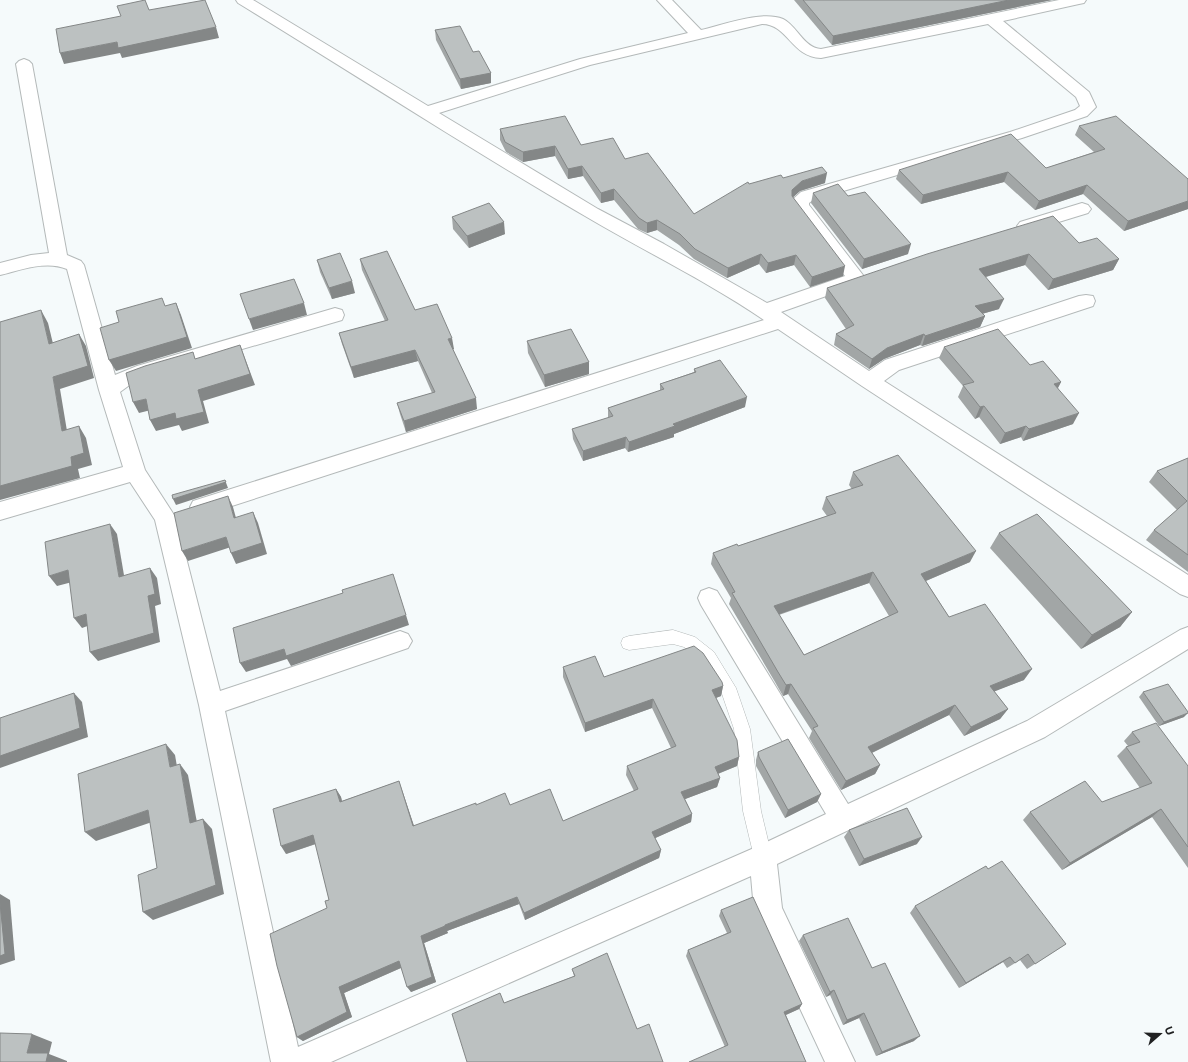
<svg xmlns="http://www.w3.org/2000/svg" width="1188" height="1062" font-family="Montserrat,sans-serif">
<rect width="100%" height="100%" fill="#f5fafb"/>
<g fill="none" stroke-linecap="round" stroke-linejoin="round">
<g stroke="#b4b9b9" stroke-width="1">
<polygon id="service" points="673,630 695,637 714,652 736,688 750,729 761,811 772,857 769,863 763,866 757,863 754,857 743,811 734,729 721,691 702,662 684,647 673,644 629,650 623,648 621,643 623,638 629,636"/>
</g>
<g stroke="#b4b9b9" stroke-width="2">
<g id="minor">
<path d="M236 0H253L428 106 580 59 688 33 657 0H672L701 30C723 25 762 10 783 19 797 26 804 48 821 49L1059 0H1086L1084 3 1079 4 1003 21 1089 92 1096 107 1087 116 1022 138 813 200 809 203V205L866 279 863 283 781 312 869 371 885 360 1079 296 1086 295 1093 296 1095 301 1093 306 899 370 884 381 1188 575V597L1180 594 862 386 778 329 201 516 193 513 190 507 193 501 764 320C707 281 644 251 585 216 468 148 354 74 238 3ZM762 24C788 24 791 57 821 58L988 24 1076 97 1080 106 1075 110 1010 132 801 192 791 201 792 206 845 276 767 303 664 244 598 209 439 113 590 65Z"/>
<path d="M24 59 29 61 32 64 67 255 81 261 84 265 115 375 137 366 335 308 342 310 344 315 342 320 150 376 131 384 120 392 145 470 176 518 220 691 400 631 408 634 412 641 408 648 225 711 298 1047 754 848 826 814 701 605 698 598 701 591 709 588 717 591 848 804 1027 721 1180 630 1188 627V649L1045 737 777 864 782 908 855 1062H825L754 910 751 876 331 1062H271L199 705 155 520 130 482 0 520V502L123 467 99 390 67 269C46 260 21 270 0 275V263L31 255 49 253 16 64 19 61Z"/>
<polygon points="1082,203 1088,205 1091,209 1088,213 1026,232 1020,230 1017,226 1020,222"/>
</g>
</g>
<use href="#service" fill="#fff" fill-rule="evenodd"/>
<use href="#minor" fill="#fff" fill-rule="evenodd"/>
</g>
<g fill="#a2a6a6" fill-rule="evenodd">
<polygon points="794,0 1052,0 832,45"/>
<polygon points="435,30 473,52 491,73 491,83 461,89 436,40"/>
<polygon points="1079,126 1188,179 1188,209 1124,231 1083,194 1035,210 1004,182 921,204 896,179 899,170 1046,168 1094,152 1075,135"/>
<polygon points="500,129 581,145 625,159 694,214 749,184 783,178 825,183 800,191 793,197 843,276 810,287 794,265 766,273 759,264 727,278 694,259 679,245 657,230 647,233 638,229 614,200 601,203 583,176 568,179 555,156 523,162 506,152 500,140"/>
<polygon points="813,193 848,196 908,254 862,269 811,203"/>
<polygon points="452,217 505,234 469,248 453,229"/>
<polygon points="1079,243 1119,259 1113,270 1048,290 1025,265 986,277 999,309 982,314 985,316 980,327 922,346 920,345 884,359 869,369 834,345 836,334 846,329 825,298 827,288"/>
<polygon points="360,259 415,310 454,349 453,349 477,409 406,432 400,414 397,403 432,393 418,361 354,378 342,344 339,333 385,321 362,270"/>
<polygon points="317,260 355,293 332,299 320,272"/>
<polygon points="527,341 589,362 589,374 545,387 528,353"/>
<polygon points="944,347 1030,365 1061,382 1058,388 1073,424 1023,441 1021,437 1000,444 979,417 975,419 958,397 963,386 939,358"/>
<polygon points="694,369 745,407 674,434 674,437 628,452 625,448 583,461 573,439 572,429 608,418 608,408 660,391 660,384 694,372"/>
<polygon points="1188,458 1188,572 1146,540 1154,530 1177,510 1149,482 1157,471"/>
<path d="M853 472 970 562 926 581 949 617 1024 680 994 691 1008 709 1000 719 964 736 949 715 872 753 880 765 875 774 841 790 809 738 812 731 788 694 783 696 775 682 729 604 731 598 711 564 713 553 738 546 827 516 822 509 826 497 852 489 849 485ZM869 583 889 616 804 655 779 615Z"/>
<polygon points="999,533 1132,612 1120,627 1081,649 990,548"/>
<polygon points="563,667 604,677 723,686 721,696 716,698 739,757 737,766 718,774 720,778 717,787 685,799 692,814 691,822 655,838 661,850 659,858 525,920 519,904 447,931 448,933 424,943 436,982 411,992 401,968 344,993 352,1017 303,1041 297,1037 329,900 316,844 286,854 336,789 341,797 342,801 399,781 414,826 476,805 510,805 563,821 634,791 626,775 627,766 671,748 652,708 585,732 563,677"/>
<polygon points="1143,692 1184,717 1159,726 1139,697"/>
<polygon points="1132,732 1188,766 1188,868 1152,817 1062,870 1023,820 1030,812 1102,802 1140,788 1117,756 1126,747 1128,746 1124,741"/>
<polygon points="758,752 821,794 817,802 785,818 756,766 756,760"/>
<polygon points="849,830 917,844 859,866 844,837"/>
<polygon points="988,869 1066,944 1027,969 1020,960 1007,968 1003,962 959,988 910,913 915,906"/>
<polygon points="721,910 802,1004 799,1009 786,1015 806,1062 725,1047 686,956 688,950 727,933 719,916"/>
<polygon points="803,935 872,968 914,1041 876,1056 859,1018 843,1025 830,995 826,997 799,941"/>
<polygon points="572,969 637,1029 504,1003 574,976"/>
</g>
<g fill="#848787">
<polygon points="1009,0 1052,0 832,45 833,36"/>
<polygon points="216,27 219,38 122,58 120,53 64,64 60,53 117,42"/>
<polygon points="491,73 491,83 461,89 460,79"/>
<polygon points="555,146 555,156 523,162 523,152"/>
<polygon points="582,166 583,176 568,179 568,169"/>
<polygon points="1008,172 1004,182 921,204 923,195"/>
<polygon points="827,173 825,183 800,191 790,200 792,190 802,181"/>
<polygon points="1087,185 1083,194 1035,210 1039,201"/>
<polygon points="614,189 614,200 601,203 601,193"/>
<polygon points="1188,201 1188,209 1124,231 1128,221"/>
<polygon points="657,220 657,230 647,233 647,223"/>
<polygon points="504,222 505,234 469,248 467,236"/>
<polygon points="911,244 908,254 862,269 864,259"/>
<polygon points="761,254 759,264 727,278 728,268"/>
<polygon points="1029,254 1025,265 975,280 979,269"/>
<polygon points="796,255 794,265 766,273 768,263"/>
<polygon points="1119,259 1113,270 1048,290 1053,279"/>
<polygon points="845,266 843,276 810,287 812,277"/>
<polygon points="352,281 355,293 332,299 329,288"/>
<polygon points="1004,299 999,309 971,317 975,306"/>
<polygon points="176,303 181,315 192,348 116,371 109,360"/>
<polygon points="304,303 307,315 253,330 249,319"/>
<polygon points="41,310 48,323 56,356 49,344"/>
<polygon points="985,316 980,327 922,346 925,336"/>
<polygon points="79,334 86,346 94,378 60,389 69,443 62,431 53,377"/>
<polygon points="924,334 920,345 884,359 869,369 872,359 887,348"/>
<polygon points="452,338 454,349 450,350 448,339"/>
<polygon points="240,345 255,385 203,401 209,423 182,431 179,425 156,431 150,420 198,390"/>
<polygon points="415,350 418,361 354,378 351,367"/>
<polygon points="589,362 589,374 545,387 544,375"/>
<polygon points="1061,382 1055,393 1054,384"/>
<polygon points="747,397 745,407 674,434 674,437 628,452 629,442 673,424"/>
<polygon points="476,398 477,409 406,432 404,421"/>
<polygon points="146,399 151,410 139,413 133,402"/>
<polygon points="984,406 979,417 975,419 980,407"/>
<polygon points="1079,413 1073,424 1023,441 1029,429"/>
<polygon points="79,426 86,438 92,465 78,469 80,478 0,500 0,486"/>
<polygon points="1026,426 1021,437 1000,444 1005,433"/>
<polygon points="626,437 625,448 583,461 583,451"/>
<polygon points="225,480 228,488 176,505 173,499"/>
<polygon points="228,496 233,507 239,529 234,518"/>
<polygon points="253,512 258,523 267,554 236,564 231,553"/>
<polygon points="110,524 117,534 126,587 119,577"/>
<polygon points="226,537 231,547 188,561 182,551"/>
<polygon points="976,551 970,562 916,585 921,574"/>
<polygon points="150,568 157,578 161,604 155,606 160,642 98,661 90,652 148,596"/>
<polygon points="68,570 76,581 57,586 49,576"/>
<polygon points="873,572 869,583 771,617 774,606"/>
<polygon points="1132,612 1120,627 1081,649 1092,635"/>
<polygon points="86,614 93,624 82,628 74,618"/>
<polygon points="406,615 409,625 291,666 287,659 246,672 240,663 284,649"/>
<polygon points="1032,669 1024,680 983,696 990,686"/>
<polygon points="791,684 788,694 783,696 786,685"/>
<polygon points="723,686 721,696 710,700 712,690"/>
<polygon points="74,693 82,702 88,737 0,768 0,756"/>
<polygon points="653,699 652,708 585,732 585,723"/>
<polygon points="955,705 949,715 863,757 868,747"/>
<polygon points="1008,709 1000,719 964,736 971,727"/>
<polygon points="1188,713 1184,717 1159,726 1164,722"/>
<polygon points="166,744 175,755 179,778 170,767"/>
<polygon points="739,757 737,766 712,776 715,767"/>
<polygon points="180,764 188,775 199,833 190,823"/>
<polygon points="880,765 875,774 841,790 846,781"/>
<polygon points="720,778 717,787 680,801 681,792"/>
<polygon points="399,781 417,835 413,826"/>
<polygon points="336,789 341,797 344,811 340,802"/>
<polygon points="821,794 817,802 785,818 788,810"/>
<polygon points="1161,809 1152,817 1062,870 1070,863"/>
<polygon points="148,810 158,820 96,841 85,832"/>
<polygon points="692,814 691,822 651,840 652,832"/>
<polygon points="203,819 212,829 224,894 153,920 143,912"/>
<polygon points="313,835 318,843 286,854 281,846"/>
<polygon points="922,837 917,844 859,866 864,859"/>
<polygon points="661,850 659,858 525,920 524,913"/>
<polygon points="0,894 10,900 15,960 0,965"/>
<polygon points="517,897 519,904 447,931 448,933 424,943 436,982 411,992 407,987 421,936 445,925"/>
<polygon points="1010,957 1003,962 959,988 966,983"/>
<polygon points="399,961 403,967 344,993 352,1017 303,1041 297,1037 339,987"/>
<polygon points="834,990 830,995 826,997 830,992"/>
<polygon points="802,1004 799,1009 781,1017 784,1012"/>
<polygon points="864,1013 859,1018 843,1025 847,1020"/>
<polygon points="32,1034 52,1042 49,1054 67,1061 67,1062 46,1062 27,1053"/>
<polygon points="920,1036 914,1041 876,1056 882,1052"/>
</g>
<g fill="#bcc1c1" stroke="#848787" fill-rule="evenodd">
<polygon points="145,0 149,10 205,0 216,27 118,48 117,42 60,53 56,29 121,16 117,6"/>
<polygon points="803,0 1009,0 833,36"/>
<polygon points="460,26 473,52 479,51 491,73 460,79 435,30"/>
<polygon points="565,116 581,145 613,138 625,159 648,153 694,214 748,182 749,184 781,175 783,178 822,167 827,173 802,181 792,190 792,196 845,266 812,277 796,255 768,263 761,254 728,268 695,249 680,234 657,220 647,223 639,218 614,189 601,193 582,166 568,169 555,146 523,152 505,142 500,129"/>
<polygon points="1116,116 1188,179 1188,201 1128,221 1087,185 1039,201 1008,172 923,195 899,170 1011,134 1046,168 1105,149 1079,126"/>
<polygon points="838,184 848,196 865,192 911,244 864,259 813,193"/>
<polygon points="489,203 504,222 467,236 452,217"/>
<polygon points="1053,216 1079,243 1097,238 1119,259 1053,279 1029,254 979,269 1004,299 975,306 985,316 925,336 924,334 887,348 872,359 836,334 854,325 827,288 927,254"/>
<polygon points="387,251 415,310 437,304 452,338 448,339 476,398 404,421 397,403 435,392 415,350 351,367 339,333 388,320 360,259"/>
<polygon points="340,253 352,281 329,288 317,260"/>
<polygon points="294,279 304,303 249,319 240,294"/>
<polygon points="162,298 165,306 176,303 187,337 109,360 100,328 119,322 116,311"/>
<polygon points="41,310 49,344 79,334 88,366 53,377 62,431 79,426 84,453 71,457 72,466 0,486 0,322"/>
<polygon points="571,329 589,362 544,375 527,341"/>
<polygon points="998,329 1030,365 1043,361 1061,382 1054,384 1079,413 1029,429 1026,426 1005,433 984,406 980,407 963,385 974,382 944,347"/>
<polygon points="240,345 250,374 198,390 204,412 176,419 175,413 150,420 146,399 133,402 126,373 145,366 193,352 195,359"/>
<polygon points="720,360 747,397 673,424 675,426 629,442 626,437 583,451 572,429 613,416 608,408 664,389 660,384 696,372 694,369"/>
<path d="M898 455 976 551 921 574 949 617 985 604 1032 669 990 686 1008 709 971 727 955 705 868 747 880 765 846 781 813 728 818 726 791 684 786 685 778 672 732 593 735 592 713 553 737 544 738 546 836 513 826 497 863 485 853 472ZM873 572 898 612 804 655 774 606Z"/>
<polygon points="1188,458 1188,555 1154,530 1187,501 1157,471"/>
<polygon points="225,480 226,482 173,499 172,495"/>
<polygon points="228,496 234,518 253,512 262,543 231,553 226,537 182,551 174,513"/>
<polygon points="1037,514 1132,612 1092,635 999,533"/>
<polygon points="110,524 119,577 150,568 155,594 148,596 154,633 90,652 86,614 74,618 68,570 49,576 45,542"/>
<polygon points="393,574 406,615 286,656 284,649 240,663 233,628 343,593 342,590"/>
<polygon points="694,646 703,653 722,682 723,686 712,690 737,740 739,757 715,767 720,778 681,792 692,814 652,832 661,850 524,913 517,897 445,925 445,926 421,936 432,977 407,987 399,961 339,987 347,1012 297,1037 277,966 270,934 327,908 325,901 329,900 313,835 281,846 273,809 336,789 340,802 399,781 413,826 476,803 476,805 505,793 510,805 550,789 563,821 638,789 627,766 676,746 653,699 585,723 563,667 595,656 604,677"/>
<polygon points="1168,684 1188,712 1188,713 1164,722 1143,692"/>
<polygon points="74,693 80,728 0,756 0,718"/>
<polygon points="1156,723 1188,766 1188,847 1161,809 1070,863 1030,812 1085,781 1102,802 1152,783 1126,747 1140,742 1132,732"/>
<polygon points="788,739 821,794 788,810 759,757 758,752"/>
<polygon points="166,744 170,767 180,764 190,823 203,819 216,885 143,912 138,875 157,868 148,810 85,832 78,774"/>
<polygon points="907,808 922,837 864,859 849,830"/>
<polygon points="1002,861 1066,944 1035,964 1028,954 1015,963 1010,957 966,983 915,906 986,866 988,869"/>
<polygon points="753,897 802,1004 784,1012 806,1062 689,1062 728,1045 688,950 731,932 721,910"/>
<polygon points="0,903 5,954 0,956"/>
<polygon points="848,918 872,968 885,963 920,1036 882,1052 864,1013 847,1020 834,990 830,992 803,935"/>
<polygon points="607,953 637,1029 649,1024 663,1062 467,1062 452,1014 500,993 504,1003 575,976 572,969"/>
<polygon points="0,1033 32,1034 27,1053 48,1053 46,1062 0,1062"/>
</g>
<g transform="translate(1160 1034) rotate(70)" stroke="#f5fafb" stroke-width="3" paint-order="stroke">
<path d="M0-3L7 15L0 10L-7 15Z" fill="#202122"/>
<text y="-6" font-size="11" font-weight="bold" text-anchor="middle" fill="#202122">U</text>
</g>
</svg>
